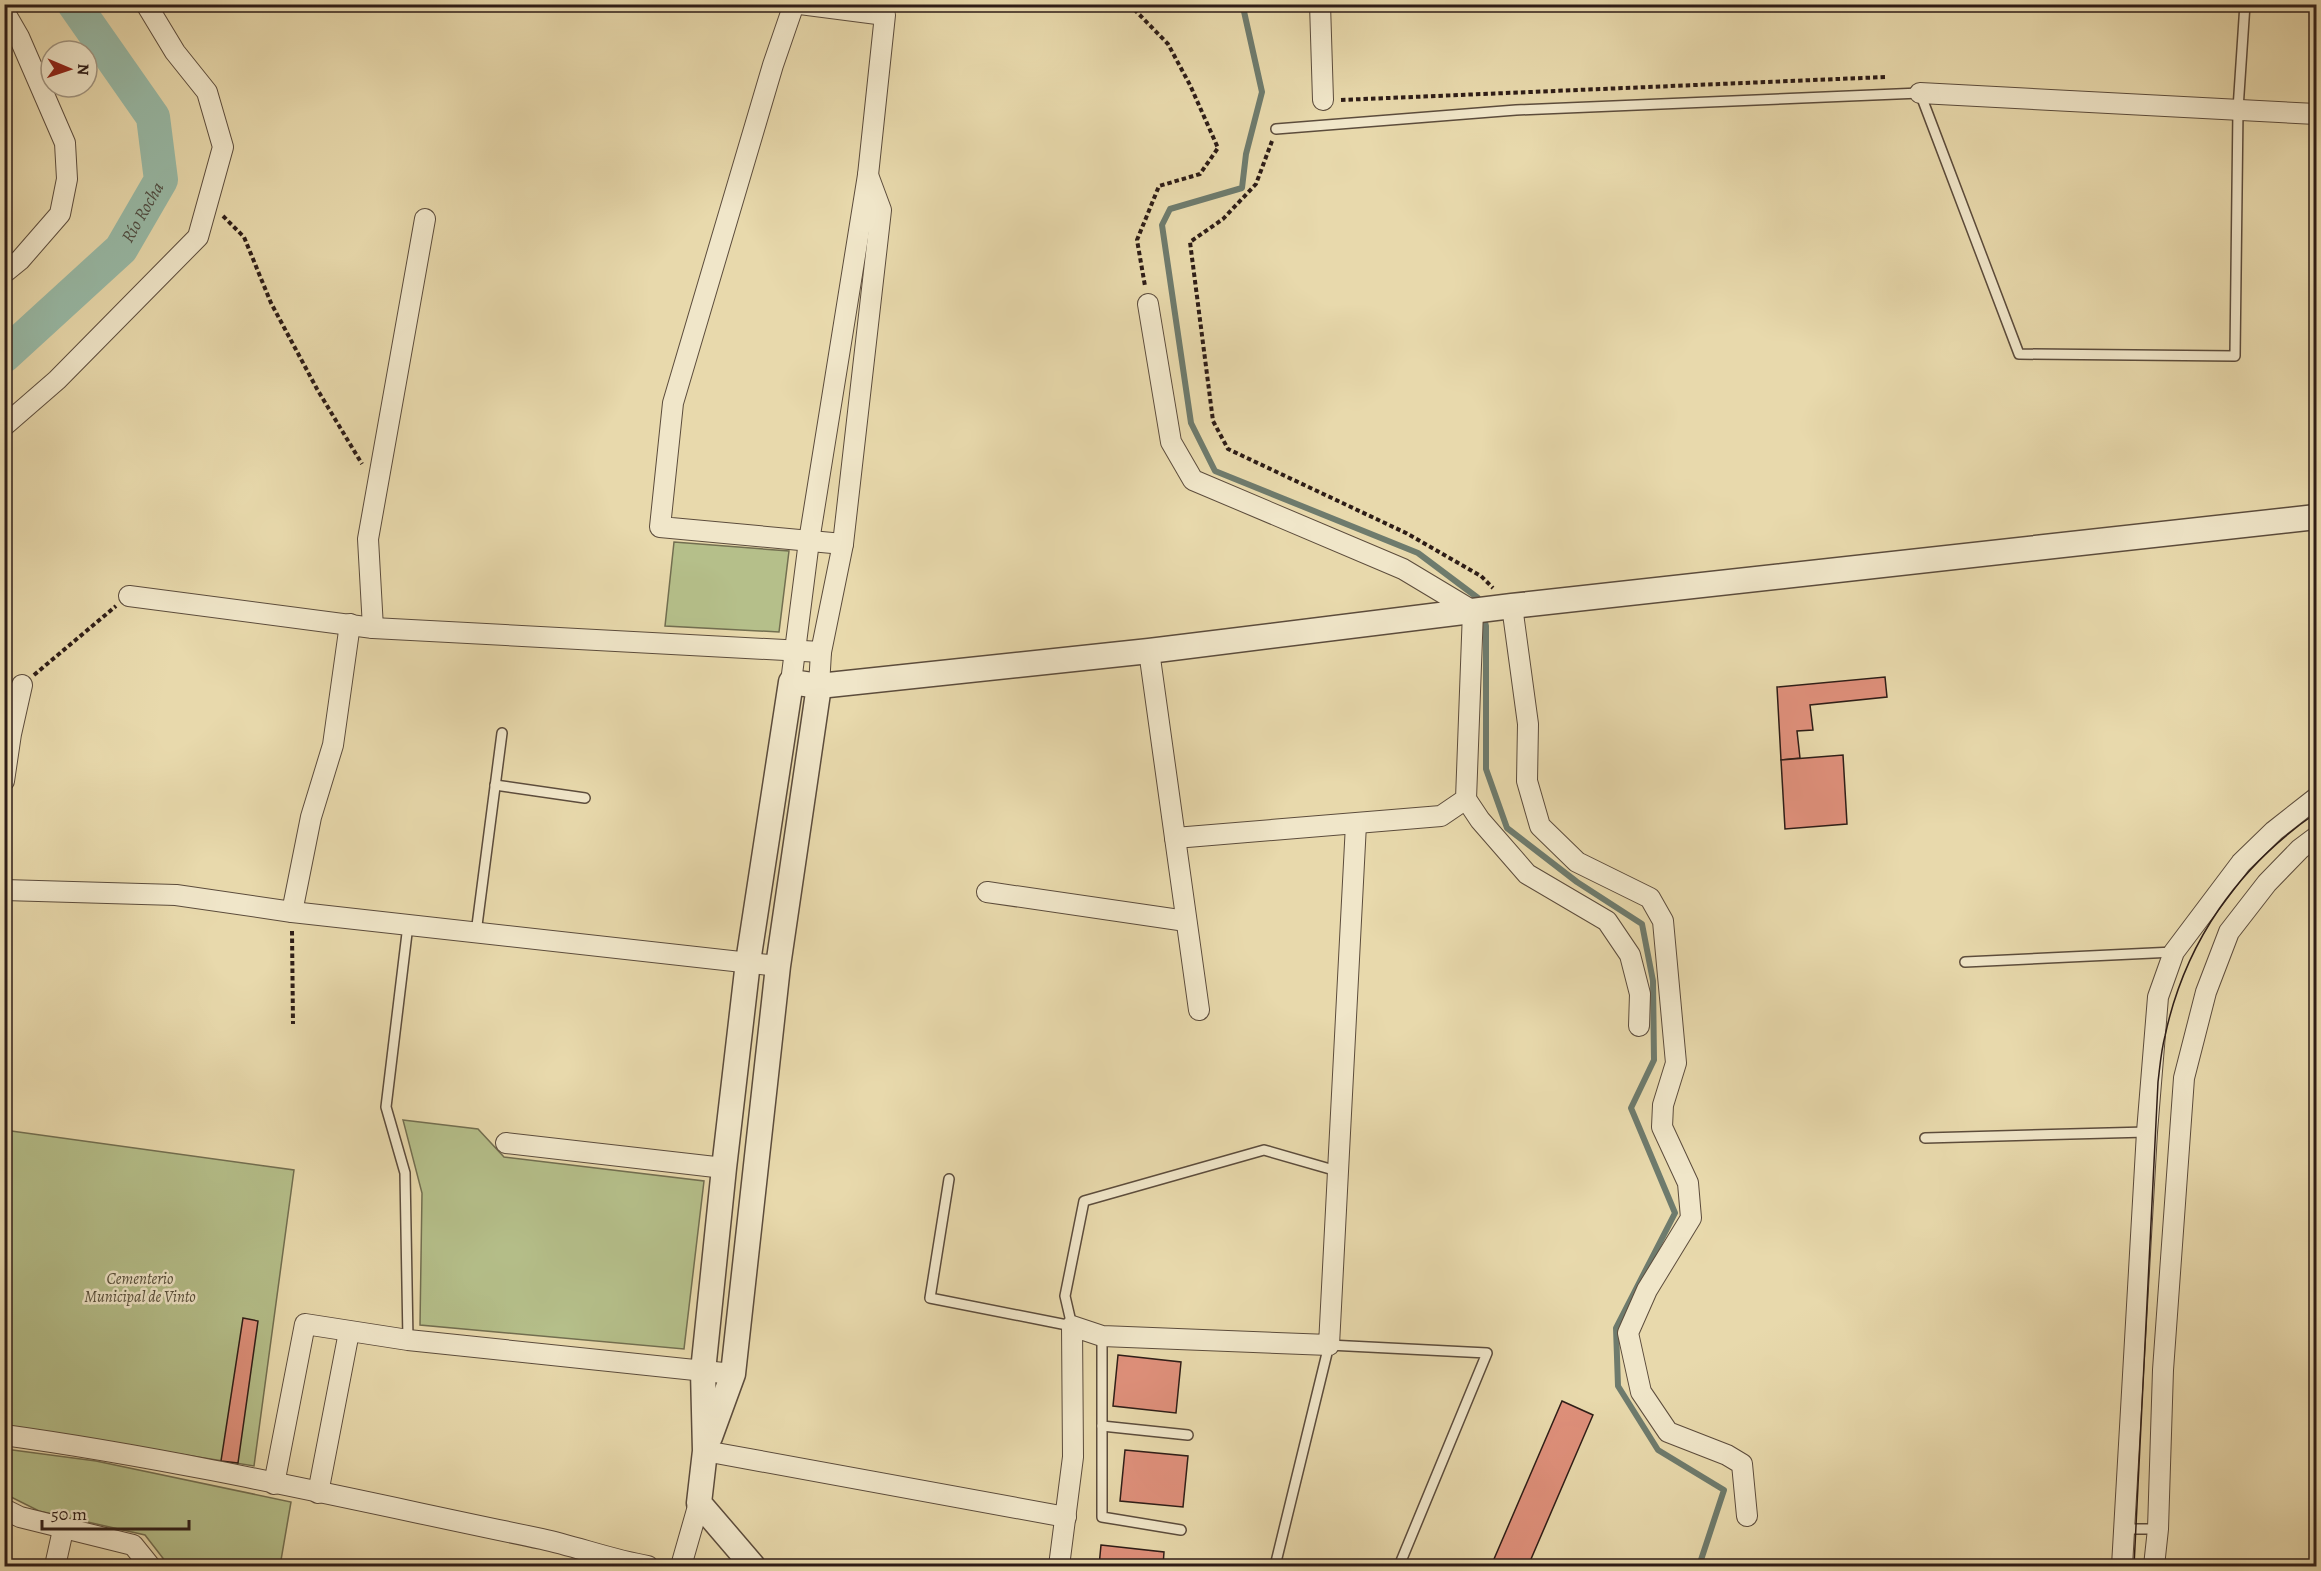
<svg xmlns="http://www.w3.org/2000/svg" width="2321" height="1571" font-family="Alegreya,serif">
<rect width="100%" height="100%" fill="#e8d9ac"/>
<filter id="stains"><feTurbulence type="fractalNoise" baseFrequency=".00333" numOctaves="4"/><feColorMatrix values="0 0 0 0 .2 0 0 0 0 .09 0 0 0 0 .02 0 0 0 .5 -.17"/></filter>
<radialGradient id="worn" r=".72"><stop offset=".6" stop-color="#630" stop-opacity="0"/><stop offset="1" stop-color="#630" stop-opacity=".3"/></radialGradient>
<g fill="#b5bf8a" stroke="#726e50" stroke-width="1.5">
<polygon points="674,542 789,551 779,632 665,626"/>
<polygon points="403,1120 478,1129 504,1157 704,1181 684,1349 420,1325 422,1193"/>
<polygon points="4,1130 294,1170 254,1466 5,1426"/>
<polygon points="5,1449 96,1461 291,1502 280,1566 169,1566 145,1535 39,1511 5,1494"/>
</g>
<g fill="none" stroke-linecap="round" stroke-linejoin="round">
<g stroke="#6e7b6d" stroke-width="6">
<polyline points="1240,4 1243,7 1262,92 1246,154 1242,188 1170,209 1162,225 1191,423 1215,471 1418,553 1478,598 1480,605"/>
<polyline points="1483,615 1486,626 1486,769 1507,828 1577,882 1642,924 1653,981 1654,1060 1631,1108 1675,1213 1616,1328 1618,1386 1658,1450 1724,1490 1699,1566"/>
</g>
<path stroke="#98baa7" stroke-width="34" id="s1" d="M4 356 121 249 161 180 153 117 74 4"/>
</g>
<g fill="#df907b" stroke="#2e1d17" stroke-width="1.5">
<polygon points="1885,677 1887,697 1810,705 1813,730 1797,731 1800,758 1781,760 1777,687"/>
<polygon points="1843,755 1847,824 1785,829 1781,760"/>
<polygon points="243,1318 258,1321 238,1463 221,1461"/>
<polygon points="1118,1355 1181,1362 1176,1413 1113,1406"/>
<polygon points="1562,1401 1593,1415 1528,1566 1491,1566"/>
<polygon points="1125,1450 1188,1456 1183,1507 1120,1501"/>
<polygon points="1101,1545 1164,1552 1163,1566 1099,1566"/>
</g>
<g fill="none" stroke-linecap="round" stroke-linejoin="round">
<g stroke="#5c4c3c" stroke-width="12">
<g id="service">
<polyline points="1276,129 1516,110 1920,93 2019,354 2235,356 2238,109 2245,4"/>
<polyline points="495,785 585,798"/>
<polyline points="476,933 502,733"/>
<polyline points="1965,962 2174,952"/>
<polyline points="1925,1138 2147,1132"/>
<polyline points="949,1179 930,1298 1072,1326 1065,1296 1084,1201 1264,1150 1337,1171"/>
<polyline points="1102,1336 1102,1517 1181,1530"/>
<polyline points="408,1340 405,1173 386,1107 408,925"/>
<polyline points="1102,1426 1188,1435"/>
<polyline points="2124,1529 2158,1529"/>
<polyline points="1275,1566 1329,1345 1487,1353 1399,1566"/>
</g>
</g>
<g stroke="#5c4c3c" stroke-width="22">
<g id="minor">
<polyline points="794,4 773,65 673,403 660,527 843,544"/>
<polyline points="1320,4 1323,100"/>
<polyline points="4,11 19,37 65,143 67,179 60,214 20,260 4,273"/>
<polyline points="1920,93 2316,114"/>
<polyline points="1148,304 1171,442 1193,480 1403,569 1473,611 1466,799 1441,816 1175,838"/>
<polyline points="4,426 57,380 198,237 223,147 207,92 175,52 146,4"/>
<polyline points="129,596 373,628 821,652"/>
<polyline points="1512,606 1528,724 1527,781 1540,826 1577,862 1650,898 1663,921 1676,1063 1663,1105 1662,1127 1688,1183 1691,1218 1647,1290 1628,1333 1641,1392 1668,1432 1727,1455 1742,1464 1747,1516"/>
<polyline points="373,628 368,539 425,219"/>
<polyline points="1149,651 1199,1010"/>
<polyline points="791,682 809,541 868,175 885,15 800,4"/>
<polyline points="819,686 821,652 843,544 881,210 868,175"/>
<polyline points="4,781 11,734 22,685"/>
<polyline points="1466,799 1480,820 1527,874 1607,921 1630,955 1640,994 1639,1026"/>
<polyline points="4,890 176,895 292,912 778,966"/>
<polyline points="987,892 1186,921"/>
<polyline points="292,912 311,817 333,745 350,624"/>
<polyline points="506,1143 724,1168"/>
<path d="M4 1435C185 1460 363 1502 542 1539 578 1547 612 1560 648 1566"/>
<polyline points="705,1451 1066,1517"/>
<polyline points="274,1484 305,1324 408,1340 733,1374"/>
<polyline points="318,1493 349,1332"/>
<polyline points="4,1509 20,1517 133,1545 150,1566"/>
<polyline points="55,1566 63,1530"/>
<polyline points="681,1566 699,1503"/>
<polyline points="1059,1566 1073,1457 1072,1326 1102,1336 1329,1345 1356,824"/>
<polyline points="2122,1566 2147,1132 2158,997 2174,952 2241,863 2274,831 2316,798"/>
<polyline points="2154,1566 2158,1529 2163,1370 2184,1078 2206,992 2229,932 2267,883 2300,849 2316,837"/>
</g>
</g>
<g stroke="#5c4c3c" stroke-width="27">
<g id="tertiary">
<polyline points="710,1437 733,1374 778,966 819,686"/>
<polyline points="753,1566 699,1503 705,1451 703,1371 724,1168 748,962 791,682 819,686 1149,651 1512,606 2316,517"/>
</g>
</g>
<g stroke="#2e1d17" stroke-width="4" stroke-dasharray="4.5 3" stroke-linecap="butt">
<polyline points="1129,4 1168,44 1190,85 1218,148 1200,174 1159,186 1137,240 1145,286"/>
<polyline points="1341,100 1885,77"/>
<polyline points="1272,141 1256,184 1223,219 1190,242 1213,421 1228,449 1406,533 1481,576 1493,588"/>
<polyline points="223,216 244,237 271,303 317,389 362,464"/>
<polyline points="34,675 116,606"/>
<polyline points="292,931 293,1024"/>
</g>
<use href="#service" stroke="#f0e6c9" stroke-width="9"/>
<use href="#minor" stroke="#f0e6c9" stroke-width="20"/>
<use href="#tertiary" stroke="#f0e6c9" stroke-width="24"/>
<path stroke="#2e1d17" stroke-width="1.5" d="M2134 1566 2158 1082C2160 1066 2161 1051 2165 1036 2185 942 2238 867 2316 813"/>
</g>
<g text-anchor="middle" stroke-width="5" stroke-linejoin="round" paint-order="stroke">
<g font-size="16" font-style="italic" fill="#564e3a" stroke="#f0e6c9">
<text x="140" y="1284">Cementerio<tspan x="140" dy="18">Municipal de Vinto</tspan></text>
</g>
<g font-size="18" font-style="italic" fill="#4e4c42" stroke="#f0e6c9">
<text dy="6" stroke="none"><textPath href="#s1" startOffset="201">Río Rocha</textPath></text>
</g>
</g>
<rect width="2321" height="1571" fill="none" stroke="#e8d9ac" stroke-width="24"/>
<rect x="6" y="6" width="2309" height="1559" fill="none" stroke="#2e1d17" stroke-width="3"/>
<rect x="12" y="12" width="2297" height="1547" fill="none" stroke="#2e1d17" stroke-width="1.5"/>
<g transform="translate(69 69) rotate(92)"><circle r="28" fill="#f0e6c9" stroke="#a29682" stroke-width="1.5"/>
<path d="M0-4.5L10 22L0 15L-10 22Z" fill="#8f2418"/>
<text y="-9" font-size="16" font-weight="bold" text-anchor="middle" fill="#2e1d17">N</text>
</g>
<path d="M42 1520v9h147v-9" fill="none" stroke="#2e1d17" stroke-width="3"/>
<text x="51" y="1520" font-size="18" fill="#2e1d17" stroke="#f0e6c9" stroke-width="4.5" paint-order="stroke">50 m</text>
<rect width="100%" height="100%" filter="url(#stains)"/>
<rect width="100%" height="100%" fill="url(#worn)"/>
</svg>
